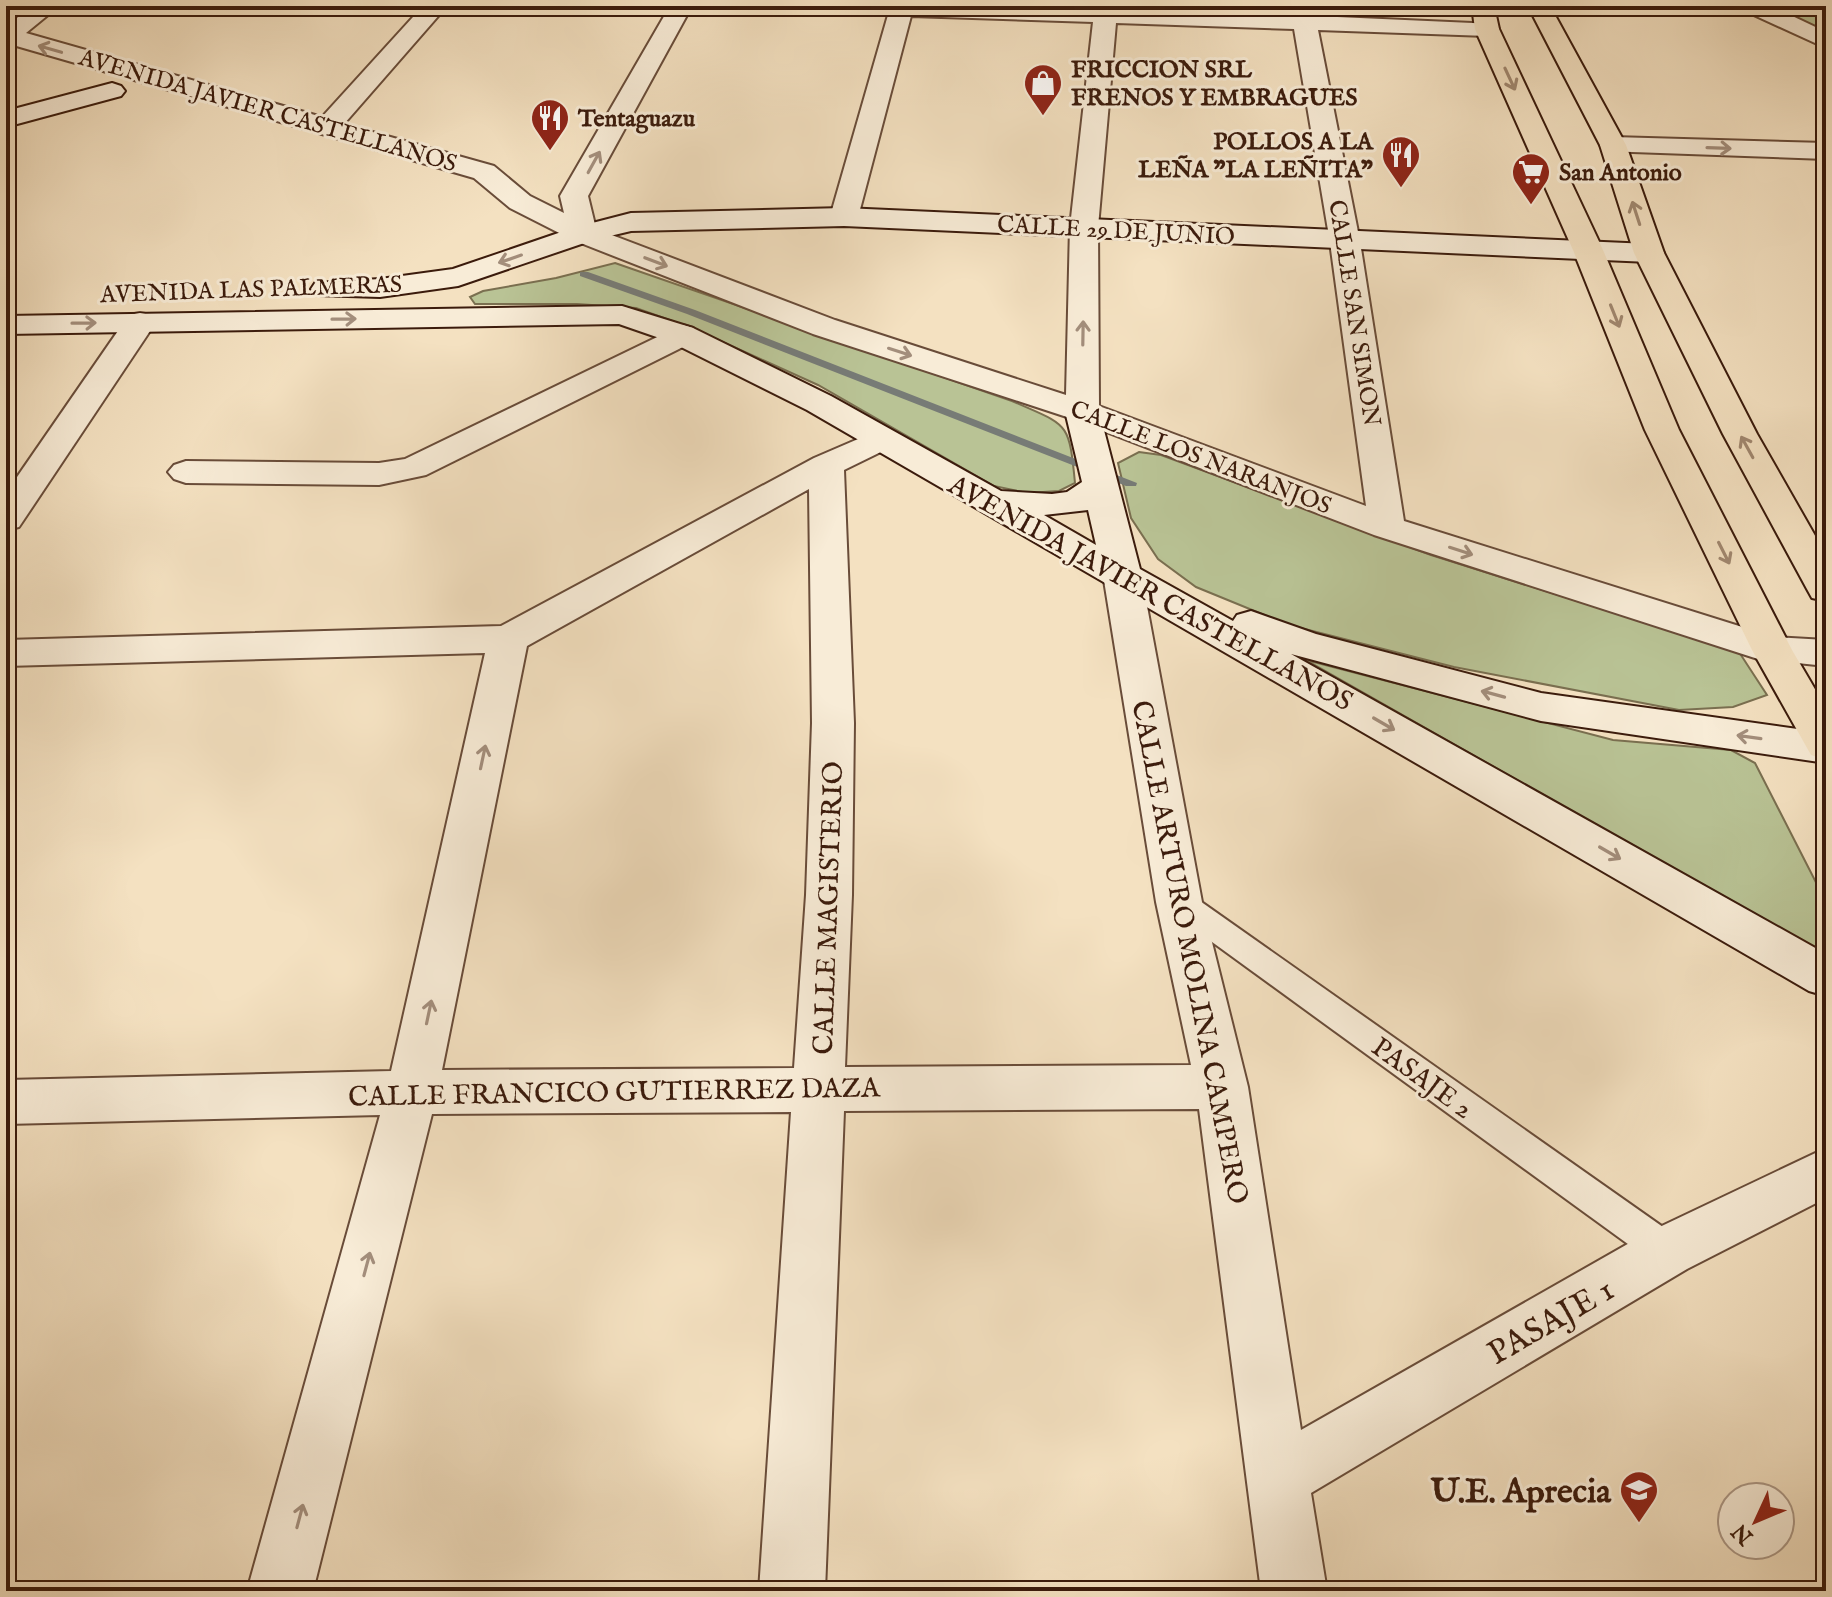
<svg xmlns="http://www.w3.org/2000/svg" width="1832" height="1597" font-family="'IM FELL English',serif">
<rect width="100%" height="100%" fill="#f4e1c1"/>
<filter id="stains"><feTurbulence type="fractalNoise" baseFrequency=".0025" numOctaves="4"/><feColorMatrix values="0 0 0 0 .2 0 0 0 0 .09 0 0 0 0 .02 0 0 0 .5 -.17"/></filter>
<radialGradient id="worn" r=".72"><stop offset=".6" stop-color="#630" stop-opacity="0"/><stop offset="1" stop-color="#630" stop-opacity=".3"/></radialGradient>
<g fill="#b9c395" stroke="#7a6f50" stroke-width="2">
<polygon points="1754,6 1814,6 1826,17 1826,37"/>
<path d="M615 263 1012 401C1068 426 1069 420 1075 483L1059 491 1027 493 994 486 818 385 692 328 636 308 577 304H475L470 297 483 291 556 278Z"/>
<polygon points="1139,452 1161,455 1431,555 1739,652 1767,695 1733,707 1679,710 1454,667 1289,625 1196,587 1158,559 1131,518 1118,463"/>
<polygon points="1306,660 1613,740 1731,750 1755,763 1826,902 1826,956"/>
</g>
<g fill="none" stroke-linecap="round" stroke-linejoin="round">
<polygon fill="#777b76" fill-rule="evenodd" points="580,272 588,272 695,310 1137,483 1136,486 1126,486 687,314 580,276"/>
<g stroke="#694c39" stroke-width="4">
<polygon id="lane" points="1179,891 1190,894 1680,1239 1685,1251 1680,1263 1667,1267 1654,1263 1168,910 1164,902 1168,894"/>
</g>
<g stroke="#694c39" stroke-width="4">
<g id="street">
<path d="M33 6H59L26 33 322 117 423 6H447L344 124 494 166 530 196 564 213 560 196 670 6H692L588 196 596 229 835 320 1066 395 1070 227 1093 22 911 16 858 217 854 223 844 226 834 223 830 217 888 15 824 13 816 11 813 6 1094 8 1117 6V9L1292 15 1291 6H1313L1315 16 1495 24 1499 29 1495 34 1487 36 1318 30 1360 242 1404 521 1774 637 1826 640V666L1758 659 1374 535 1070 418 813 334 573 240 510 208 474 178 6 43V26ZM1116 23 1294 29 1330 242 1366 506 1099 406 1098 227Z"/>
<polygon points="1742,6 1771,6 1826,32 1826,48 1745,11"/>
<polygon points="1613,137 1826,143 1826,159 1604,151 1600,145 1604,139"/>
<polygon points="140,313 151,315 156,322 19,527 6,530 6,493 129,315"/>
<polygon points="682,325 693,328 698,335 693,342 426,475 379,485 186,483 174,479 168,472 174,465 186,461 379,463 405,459"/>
<path d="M879 430 891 433 896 440 891 447 844 470 854 723 852 895 845 1067 1191 1065 1156 902 1103 574 1109 566 1122 562 1135 566 1141 574 1202 902 1248 1087 1301 1430 1647 1233 1826 1148V1198L1687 1269 1311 1493 1327 1591H1261L1199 1109 844 1111 825 1591H759L791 1112 432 1114 313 1591H247L380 1115 6 1124V1080L391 1071 485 653 6 666V640L501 626 814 458ZM809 489 812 723 806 895 794 1068 442 1070 527 646Z"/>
</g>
</g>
<g stroke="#3b1b0c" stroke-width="4">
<g id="secondary">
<polygon points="112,83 121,86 125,91 121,96 6,127 6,111"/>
<polygon points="844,208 1649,244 1659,247 1664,253 1659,259 1649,262 844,226 631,231 593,240 458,286 380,297 315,295 311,289 315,283 380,279 453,269 573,228 631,213"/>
<path d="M622 306 693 328 831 396 1001 491 1052 494 1067 492 1082 482 1065 411 1070 404 1082 401 1094 404 1099 411 1140 569 1233 621 1237 615 1251 611 1316 634 1541 693 1826 733V763L1541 721 1291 654 1826 954V996L1809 991 807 410 671 342 619 324 6 334V316ZM1088 510 1096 545 1044 515Z"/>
</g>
</g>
<g stroke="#3b1b0c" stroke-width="4">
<g id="highway">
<polygon points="1472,6 1494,6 1499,29 1603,250 1679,430 1792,650 1826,708 1826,760 1811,755 1752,650 1645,430 1573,250 1475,29"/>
<polygon points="1528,6 1550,6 1626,145 1664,253 1757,434 1826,555 1826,601 1812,598 1807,589 1723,434 1634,253 1600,145"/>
</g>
</g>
<use href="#lane" fill="#f8ecd7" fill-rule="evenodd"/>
<use href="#street" fill="#f8ecd7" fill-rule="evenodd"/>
<use href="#secondary" fill="#f8ecd7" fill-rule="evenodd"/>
<use href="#highway" fill="#f4e1c1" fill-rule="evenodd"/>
</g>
<defs><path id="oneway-shaft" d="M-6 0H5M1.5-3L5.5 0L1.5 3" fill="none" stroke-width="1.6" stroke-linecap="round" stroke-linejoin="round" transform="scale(2)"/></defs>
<g stroke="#a38e7c">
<use href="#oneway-shaft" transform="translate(50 49) rotate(-164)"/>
<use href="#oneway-shaft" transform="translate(1719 148) rotate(2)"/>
<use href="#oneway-shaft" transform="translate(594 162) rotate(-61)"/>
<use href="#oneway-shaft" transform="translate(510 259) rotate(161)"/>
<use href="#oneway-shaft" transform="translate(656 262) rotate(21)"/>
<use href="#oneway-shaft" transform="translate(344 319) rotate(-1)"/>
<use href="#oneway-shaft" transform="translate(84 323) rotate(-1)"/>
<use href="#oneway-shaft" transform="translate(1083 333) rotate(-89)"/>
<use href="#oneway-shaft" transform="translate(900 352) rotate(18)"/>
<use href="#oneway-shaft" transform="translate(1461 551) rotate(18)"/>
<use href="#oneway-shaft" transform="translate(1493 694) rotate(-165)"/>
<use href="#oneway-shaft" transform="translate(1384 724) rotate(30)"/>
<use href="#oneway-shaft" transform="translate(1749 737) rotate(-172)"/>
<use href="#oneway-shaft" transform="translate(483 757) rotate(-78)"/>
<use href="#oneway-shaft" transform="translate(1610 853) rotate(30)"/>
<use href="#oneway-shaft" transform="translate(429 1012) rotate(-78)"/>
<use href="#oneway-shaft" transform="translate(367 1264) rotate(-75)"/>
<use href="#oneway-shaft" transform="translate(300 1516) rotate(-75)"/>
</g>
<g stroke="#a18870">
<use href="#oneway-shaft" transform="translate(1510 79) rotate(65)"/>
<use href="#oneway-shaft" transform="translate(1636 213) rotate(-108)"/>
<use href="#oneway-shaft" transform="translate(1615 316) rotate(68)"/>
<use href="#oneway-shaft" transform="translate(1747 447) rotate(-119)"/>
<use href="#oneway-shaft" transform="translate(1724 553) rotate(63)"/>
</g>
<defs>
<g id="shop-pin" transform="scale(2)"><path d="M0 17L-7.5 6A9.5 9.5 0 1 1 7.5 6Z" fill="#8f2418" stroke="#f8ecd7"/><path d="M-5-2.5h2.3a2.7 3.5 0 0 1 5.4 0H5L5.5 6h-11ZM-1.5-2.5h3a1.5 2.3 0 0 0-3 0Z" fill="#fff"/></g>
<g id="restaurant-pin" transform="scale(2)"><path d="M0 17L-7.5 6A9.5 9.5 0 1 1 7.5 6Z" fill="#8f2418" stroke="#f8ecd7"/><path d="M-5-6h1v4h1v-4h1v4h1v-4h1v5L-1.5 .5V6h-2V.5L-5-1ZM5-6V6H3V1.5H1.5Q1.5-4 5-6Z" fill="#fff"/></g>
<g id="supermarket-pin" transform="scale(2)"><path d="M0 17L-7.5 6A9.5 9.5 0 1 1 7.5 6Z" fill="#8f2418" stroke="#f8ecd7"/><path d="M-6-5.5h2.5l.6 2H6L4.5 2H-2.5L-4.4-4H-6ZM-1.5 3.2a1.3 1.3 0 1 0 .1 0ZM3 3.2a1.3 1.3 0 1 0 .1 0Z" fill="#fff"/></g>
<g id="school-pin" transform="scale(2)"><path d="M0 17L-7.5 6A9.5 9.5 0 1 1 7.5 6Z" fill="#8f2418" stroke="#f8ecd7"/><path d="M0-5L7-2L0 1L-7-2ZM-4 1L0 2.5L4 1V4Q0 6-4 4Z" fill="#fff"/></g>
</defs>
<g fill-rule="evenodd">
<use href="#shop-pin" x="1043" y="83"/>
<use href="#restaurant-pin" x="550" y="118"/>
<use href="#restaurant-pin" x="1401" y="155"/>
<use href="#supermarket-pin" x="1531" y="172"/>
<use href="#school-pin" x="1639" y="1490"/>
</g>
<g text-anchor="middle" stroke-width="6" stroke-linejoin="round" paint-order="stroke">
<g font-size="24" font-weight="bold" fill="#3b1b0c" stroke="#f8ecd7" text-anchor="start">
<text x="1071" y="77">FRICCION SRL<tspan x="1071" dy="28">FRENOS Y EMBRAGUES</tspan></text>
<text x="578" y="126">Tentaguazu</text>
<text x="1373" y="149" text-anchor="end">POLLOS A LA<tspan x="1373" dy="28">LEÑA "LA LEÑITA"</tspan></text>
<text x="1559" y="180">San Antonio</text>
</g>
<g font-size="24" fill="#3b1b0c" stroke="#f8ecd7">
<text transform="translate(268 110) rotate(16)" y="8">AVENIDA JAVIER CASTELLANOS</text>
<text transform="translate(1116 230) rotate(3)" y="8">CALLE 29 DE JUNIO</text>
<text transform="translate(251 289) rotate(-2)" y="8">AVENIDA LAS PALMERAS</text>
<text transform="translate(1355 313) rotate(81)" y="8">CALLE SAN SIMON</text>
<text transform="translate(1201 457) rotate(21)" y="8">CALLE LOS NARANJOS</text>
</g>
<g font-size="28" fill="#3b1b0c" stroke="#f8ecd7">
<text transform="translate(1151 592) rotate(29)" y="10">AVENIDA JAVIER CASTELLANOS</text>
<text transform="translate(827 908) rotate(-88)" y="10">CALLE MAGISTERIO</text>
<text transform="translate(1191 952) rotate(79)" y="10">CALLE ARTURO MOLINA CAMPERO</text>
<text transform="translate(1423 1077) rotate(36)" y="10">PASAJE 2</text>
<text transform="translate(614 1091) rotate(-1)" y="10">CALLE FRANCICO GUTIERREZ DAZA</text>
</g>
<g font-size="34" fill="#3b1b0c" stroke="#f8ecd7">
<text transform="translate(1550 1320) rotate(-30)" y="12">PASAJE 1</text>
</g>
<g font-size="34" font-weight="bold" fill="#3b1b0c" stroke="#f8ecd7" text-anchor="end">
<text x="1611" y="1502">U.E. Aprecia</text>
</g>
</g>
<rect width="1832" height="1597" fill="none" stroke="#f4e1c1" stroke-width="32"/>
<rect x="8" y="8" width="1816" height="1581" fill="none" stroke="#3b1b0c" stroke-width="4"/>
<rect x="16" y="16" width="1800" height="1565" fill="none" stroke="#3b1b0c" stroke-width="2"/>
<g transform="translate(1756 1521) rotate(226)"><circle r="38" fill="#f8ecd7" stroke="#ac9886" stroke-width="2"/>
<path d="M0-6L14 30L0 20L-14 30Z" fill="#8f2418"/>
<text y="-12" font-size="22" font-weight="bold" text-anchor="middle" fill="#3b1b0c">N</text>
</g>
<rect width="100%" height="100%" filter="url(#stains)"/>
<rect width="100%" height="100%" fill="url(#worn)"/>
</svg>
